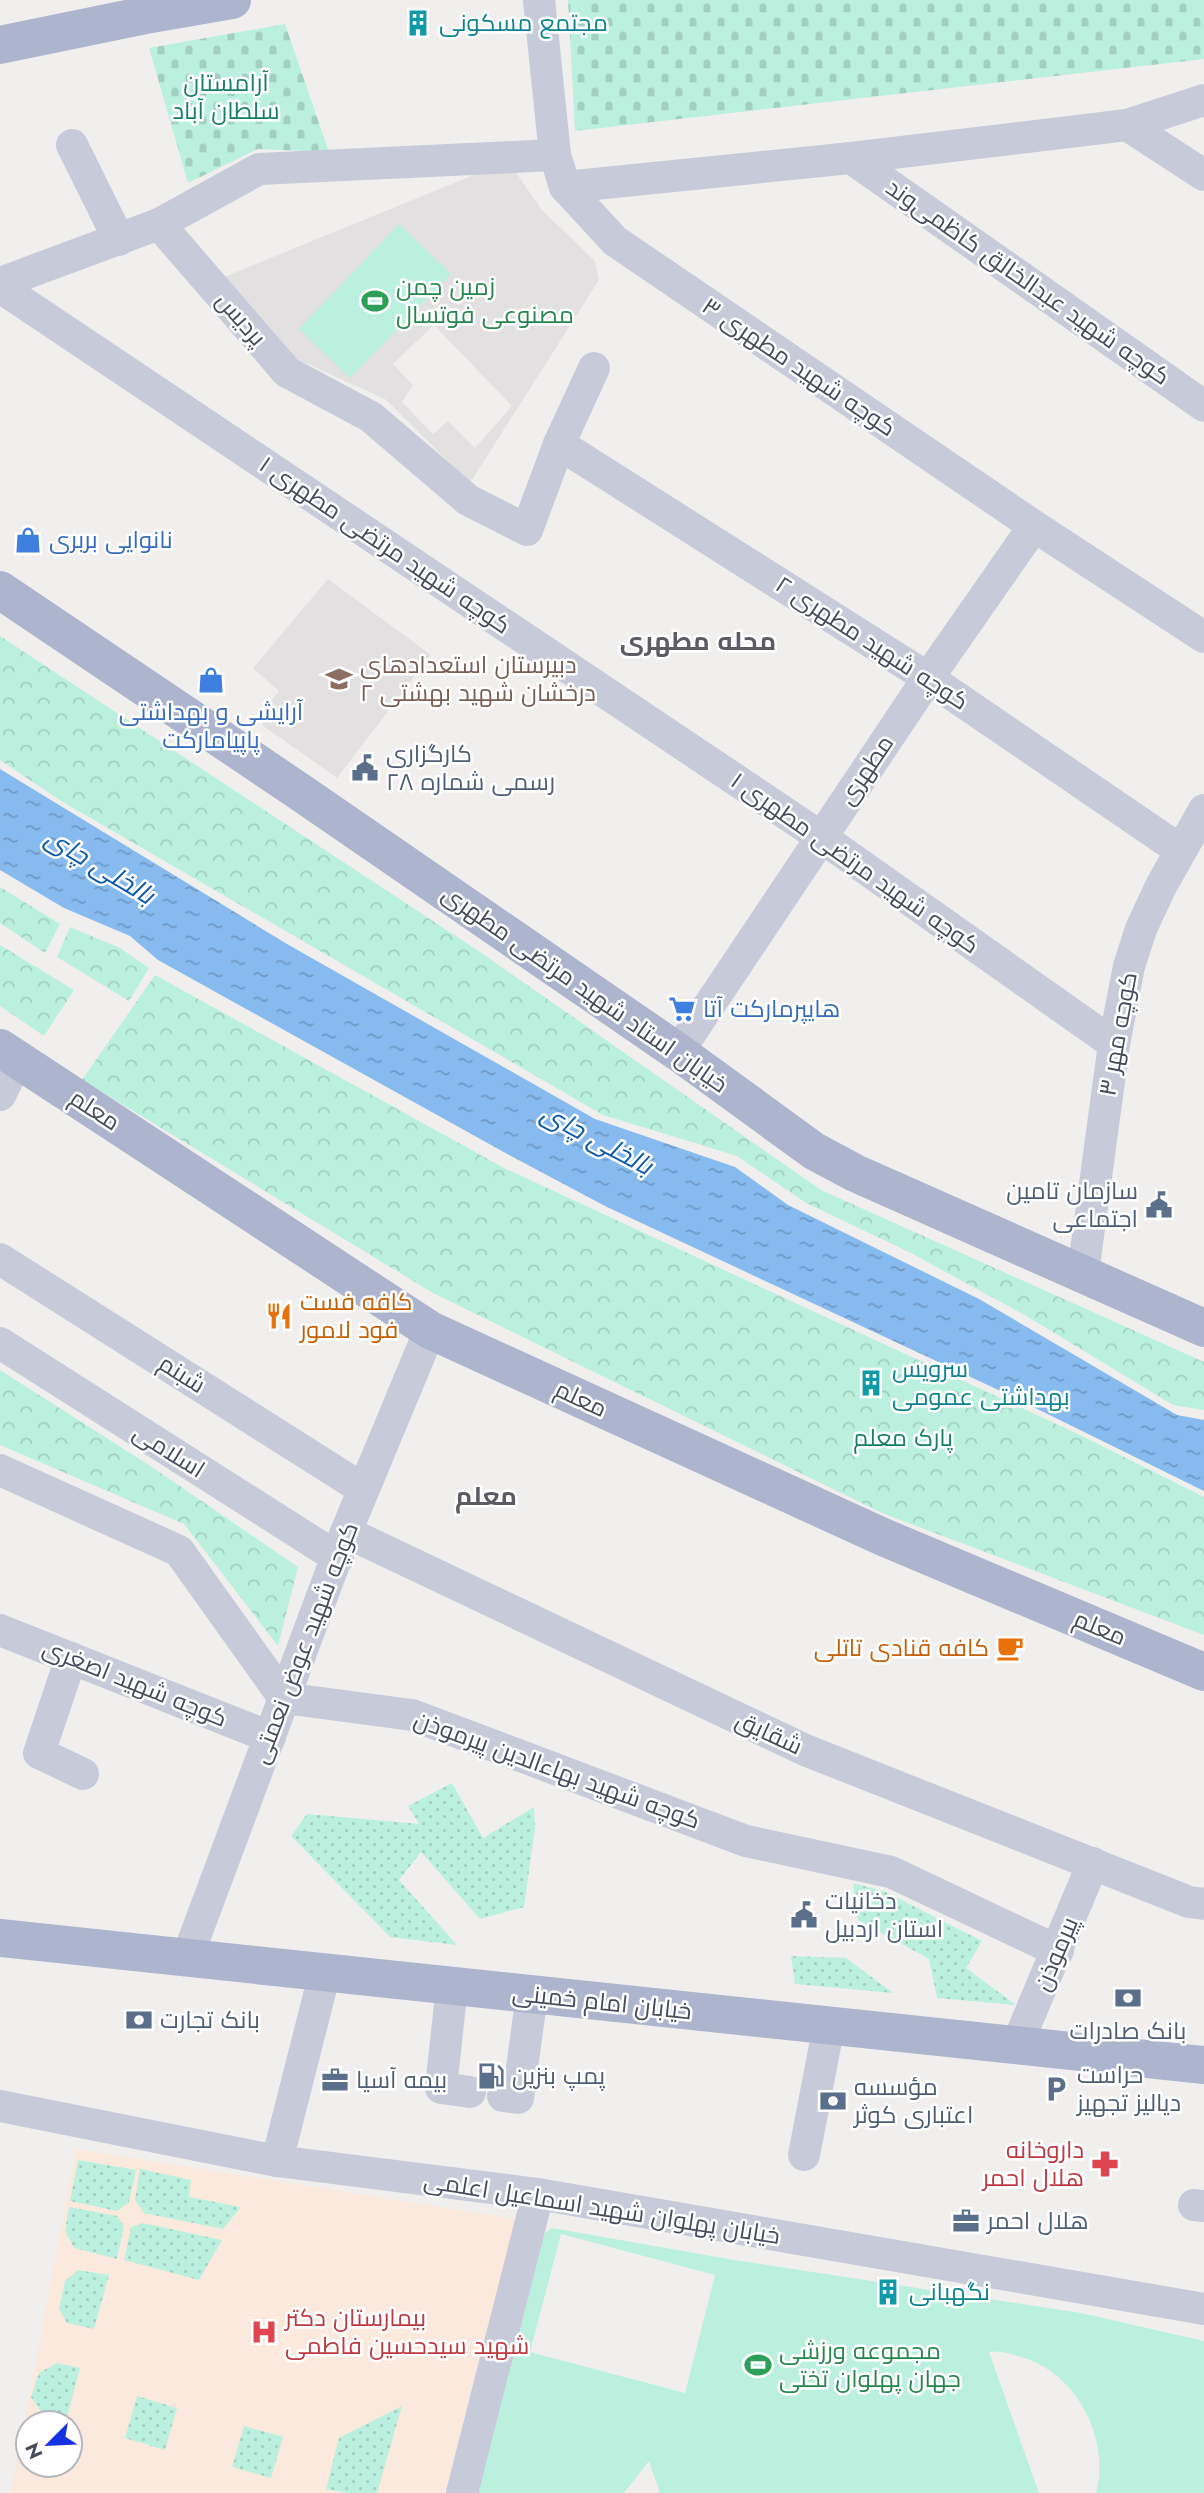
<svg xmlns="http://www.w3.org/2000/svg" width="1204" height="2493" font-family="Jost,Cairo,sans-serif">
<defs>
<pattern id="grass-dots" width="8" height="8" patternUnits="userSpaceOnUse" patternTransform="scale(1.75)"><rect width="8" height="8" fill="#bbf0df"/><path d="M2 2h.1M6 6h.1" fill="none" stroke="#a2cfc2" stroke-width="1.8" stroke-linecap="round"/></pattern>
<pattern id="cemetery-stones" width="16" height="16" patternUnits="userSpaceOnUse" patternTransform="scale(1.75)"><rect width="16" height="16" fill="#bbf0df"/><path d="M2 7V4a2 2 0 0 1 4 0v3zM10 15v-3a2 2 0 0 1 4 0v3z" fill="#a2cfc2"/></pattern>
<pattern id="park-crowns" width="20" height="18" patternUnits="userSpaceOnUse" patternTransform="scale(1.75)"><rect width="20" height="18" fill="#bbf0df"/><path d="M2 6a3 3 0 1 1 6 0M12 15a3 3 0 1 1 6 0" fill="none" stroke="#a2cfc2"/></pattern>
<pattern id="water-ripples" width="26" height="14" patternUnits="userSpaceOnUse" patternTransform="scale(1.75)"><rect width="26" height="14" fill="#87baee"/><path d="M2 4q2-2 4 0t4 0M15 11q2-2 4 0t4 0" fill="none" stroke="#7099c4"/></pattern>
</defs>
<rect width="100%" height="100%" fill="#f1efee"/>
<g fill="#e2e0e0" fill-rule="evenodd">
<path d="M508 161 542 210 595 261 599 280 470 483 385 399 292 357 224 277ZM434 325 512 406 475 448 448 421 433 434 402 402 413 385 393 364Z"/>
<polygon points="328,579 431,655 337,778 262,725 269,716 263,710 279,691 253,668"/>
</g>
<path fill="#fbe9de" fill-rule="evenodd" d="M76 2149 516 2219 448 2493H11ZM28 2423H70V2465H28Z"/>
<g fill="url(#grass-dots)">
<polygon points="452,1783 483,1838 534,1807 535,1828 524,1907 480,1919 421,1852 399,1880 457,1945 390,1937 291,1836 307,1814 419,1824 408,1806"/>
<polygon points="853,1883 886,1892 982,1941 966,1968 1016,2005 937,1998 929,1959 858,1920"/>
<polygon points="791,1956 846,1958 893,1993 795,1984"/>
<polygon points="78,2160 136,2170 129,2202 117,2211 70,2201"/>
<polygon points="140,2169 191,2180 189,2197 241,2207 223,2229 144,2213 135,2200"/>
<polygon points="69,2207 117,2216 124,2226 117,2259 74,2248 65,2231"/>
<polygon points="143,2223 222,2240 199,2280 124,2260 131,2227"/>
<polygon points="78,2270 109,2275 94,2329 67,2323 59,2309 65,2281"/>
<polygon points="57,2363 80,2368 66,2421 44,2416 31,2397 39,2373"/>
<polygon points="137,2396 177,2408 165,2450 125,2438"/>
<polygon points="402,2406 377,2493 346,2493 326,2489 339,2438"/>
<polygon points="244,2426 283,2437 271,2478 232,2467"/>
</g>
<g fill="url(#cemetery-stones)">
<polygon points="568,0 1204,0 1204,59 575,131"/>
<polygon points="285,24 329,152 258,149 188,183 149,48"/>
</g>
<g fill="url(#park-crowns)">
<polygon points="0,636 480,952 821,1190 1204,1362 1204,1410 1173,1405 1028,1317 909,1252 806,1203 737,1156 603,1115 61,801 0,760"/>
<polygon points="0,887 60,924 45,953 0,923"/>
<polygon points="70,927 120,948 149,968 129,1001 57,957"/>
<polygon points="0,945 74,990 44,1036 0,1006"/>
<polygon points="155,975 504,1168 1080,1435 1204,1497 1204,1635 882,1513 433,1293 82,1080"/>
<polygon points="0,1370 152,1467 298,1567 278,1646 184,1524 0,1445"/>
</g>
<g fill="#bbf0df" fill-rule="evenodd">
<polygon points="399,224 451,274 350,378 299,329"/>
<path d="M552 2228 734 2260 1081 2313 1204 2341V2493H1096C1111 2439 1076 2372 1021 2357 1010 2354 1001 2350 989 2352L1039 2493H660L649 2461 624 2493H470L533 2241ZM561 2234 715 2275 685 2393 530 2352Z"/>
</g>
<polygon fill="url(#water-ripples)" points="0,769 287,944 595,1119 735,1167 788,1205 979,1299 1177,1415 1204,1420 1204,1491 1009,1395 605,1206 511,1156 158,960 130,936 64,908 0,870"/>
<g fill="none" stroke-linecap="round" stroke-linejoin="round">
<g stroke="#c7cbd9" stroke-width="32">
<polyline points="539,0 555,155 565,187 615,241 1034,526 1204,637"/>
<polyline points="1127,125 1204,175"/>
<polyline points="72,145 119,240"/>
<polyline points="555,155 259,169 159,224 287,372 371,417 468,500 527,530 559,444 594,368"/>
<polyline points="851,158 1204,406"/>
<polyline points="565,187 851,158 1127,125 1204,100"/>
<polyline points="0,283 159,224"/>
<polyline points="0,287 821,837 1114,1044"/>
<polyline points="559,444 928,678 1180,850"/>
<polyline points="678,1052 928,678 1034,526"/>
<polyline points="0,1095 18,1059"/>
<polyline points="0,1259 363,1489"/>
<polyline points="1083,1273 1114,1044 1129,966 1141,929 1161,886 1204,810"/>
<polyline points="0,1343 338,1558"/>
<polyline points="0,1470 179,1551 284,1698 412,1715 746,1841 891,1872 1058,1951"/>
<polyline points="346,1532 805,1750 1189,1902 1204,1904"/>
<polyline points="0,1630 270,1737"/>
<polyline points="71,1658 39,1753 83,1774"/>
<polyline points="187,1958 346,1532 430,1330"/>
<polyline points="452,1986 441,2088 470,2092"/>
<polyline points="1017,2045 1093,1863"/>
<polyline points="503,2096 518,2098 532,1994"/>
<polyline points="0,2106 277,2161 538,2194 1204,2309"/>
<polyline points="804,2155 829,2025"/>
<polyline points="277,2161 325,1972"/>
<polyline points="1194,2205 1204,2206"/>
<polyline points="462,2493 538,2194"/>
</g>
<g stroke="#adb4ce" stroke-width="38">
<polyline points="0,45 151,14 232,0"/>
<polyline points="0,590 300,792 678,1052 814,1151 855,1173 1204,1328"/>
<polyline points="0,1048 430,1330 883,1537 1204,1672"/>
<polyline points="0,1938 1204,2065"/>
</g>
</g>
<defs>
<g id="building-bare" transform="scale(2.1)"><path d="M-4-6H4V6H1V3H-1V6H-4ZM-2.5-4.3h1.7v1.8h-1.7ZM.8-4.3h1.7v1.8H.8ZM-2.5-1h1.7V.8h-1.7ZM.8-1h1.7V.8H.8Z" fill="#0f9aa8" stroke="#fff" stroke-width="2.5" paint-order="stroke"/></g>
<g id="stadium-bare" transform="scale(2.1)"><path d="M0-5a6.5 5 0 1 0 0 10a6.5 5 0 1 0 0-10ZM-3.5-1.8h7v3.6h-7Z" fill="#2e9e5b" stroke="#fff" stroke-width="2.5" paint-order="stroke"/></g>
<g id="shop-bare" transform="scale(2.1)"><path d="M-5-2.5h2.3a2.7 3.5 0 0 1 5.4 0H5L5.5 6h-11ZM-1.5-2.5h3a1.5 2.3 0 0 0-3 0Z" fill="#3f7fe0" stroke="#fff" stroke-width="2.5" paint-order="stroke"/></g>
<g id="school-bare" transform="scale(2.1)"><path d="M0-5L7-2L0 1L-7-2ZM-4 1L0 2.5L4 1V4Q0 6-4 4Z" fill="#8d6e63" stroke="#fff" stroke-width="2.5" paint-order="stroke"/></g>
<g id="civic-bare" transform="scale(2.1)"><path d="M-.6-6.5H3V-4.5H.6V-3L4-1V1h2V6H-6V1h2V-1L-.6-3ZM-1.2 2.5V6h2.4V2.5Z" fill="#5c6f8a" stroke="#fff" stroke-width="2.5" paint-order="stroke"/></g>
<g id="supermarket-bare" transform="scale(2.1)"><path d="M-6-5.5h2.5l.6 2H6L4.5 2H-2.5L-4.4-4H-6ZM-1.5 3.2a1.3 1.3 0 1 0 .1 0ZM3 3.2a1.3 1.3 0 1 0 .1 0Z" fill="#3f7fe0" stroke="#fff" stroke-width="2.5" paint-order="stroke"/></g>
<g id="restaurant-bare" transform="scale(2.1)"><path d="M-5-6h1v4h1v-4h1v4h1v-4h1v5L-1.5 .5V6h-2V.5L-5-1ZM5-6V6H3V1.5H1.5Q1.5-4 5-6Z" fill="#e8710a" stroke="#fff" stroke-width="2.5" paint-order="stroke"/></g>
<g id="cafe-bare" transform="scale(2.1)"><path d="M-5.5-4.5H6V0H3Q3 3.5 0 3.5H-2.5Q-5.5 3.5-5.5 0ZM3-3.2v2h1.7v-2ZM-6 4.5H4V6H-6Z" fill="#e8710a" stroke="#fff" stroke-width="2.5" paint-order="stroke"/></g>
<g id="bank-bare" transform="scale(2.1)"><path d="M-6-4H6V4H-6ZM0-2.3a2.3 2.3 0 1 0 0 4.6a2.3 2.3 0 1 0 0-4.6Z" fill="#5c6f8a" stroke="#fff" stroke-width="2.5" paint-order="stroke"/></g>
<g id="fuel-bare" transform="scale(2.1)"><path d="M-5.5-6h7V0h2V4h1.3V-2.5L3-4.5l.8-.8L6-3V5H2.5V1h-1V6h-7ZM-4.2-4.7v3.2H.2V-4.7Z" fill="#5c6f8a" stroke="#fff" stroke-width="2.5" paint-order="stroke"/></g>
<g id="office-bare" transform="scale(2.1)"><path d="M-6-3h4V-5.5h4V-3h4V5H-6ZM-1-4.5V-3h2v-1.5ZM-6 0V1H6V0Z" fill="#5c6f8a" stroke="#fff" stroke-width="2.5" paint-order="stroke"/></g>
<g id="parking-bare" transform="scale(2.1)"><path d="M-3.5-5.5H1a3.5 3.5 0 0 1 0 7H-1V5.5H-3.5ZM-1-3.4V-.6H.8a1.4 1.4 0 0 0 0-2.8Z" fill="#5c6f8a" stroke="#fff" stroke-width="2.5" paint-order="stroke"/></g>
<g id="pharmacy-bare" transform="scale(2.1)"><path d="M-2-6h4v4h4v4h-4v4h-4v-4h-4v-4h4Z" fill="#e0444e" stroke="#fff" stroke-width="2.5" paint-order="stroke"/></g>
<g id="hospital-bare" transform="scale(2.1)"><path d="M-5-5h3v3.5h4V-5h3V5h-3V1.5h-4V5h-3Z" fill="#e0444e" stroke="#fff" stroke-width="2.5" paint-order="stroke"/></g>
</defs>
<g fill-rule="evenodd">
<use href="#building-bare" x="418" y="23"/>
<use href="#stadium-bare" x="375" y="301"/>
<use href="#shop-bare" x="28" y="540"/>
<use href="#school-bare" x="339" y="679"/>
<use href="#shop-bare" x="211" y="680"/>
<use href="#civic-bare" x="365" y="768"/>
<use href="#supermarket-bare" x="682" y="1009"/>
<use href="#civic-bare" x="1159" y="1205"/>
<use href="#restaurant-bare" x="279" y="1316"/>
<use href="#building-bare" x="871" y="1383"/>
<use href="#cafe-bare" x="1010" y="1648"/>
<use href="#civic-bare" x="804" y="1915"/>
<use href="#bank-bare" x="1128" y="1998"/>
<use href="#bank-bare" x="139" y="2020"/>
<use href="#fuel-bare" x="491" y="2076"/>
<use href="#office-bare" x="335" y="2080"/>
<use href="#parking-bare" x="1056" y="2089"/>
<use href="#bank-bare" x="833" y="2101"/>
<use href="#pharmacy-bare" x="1105" y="2164"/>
<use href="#office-bare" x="966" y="2221"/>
<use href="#building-bare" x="888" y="2292"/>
<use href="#hospital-bare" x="264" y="2332"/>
<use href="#stadium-bare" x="758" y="2365"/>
</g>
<g text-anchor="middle" stroke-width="5" stroke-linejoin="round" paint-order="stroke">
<g font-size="24" fill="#0d838f" stroke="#fff" text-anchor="start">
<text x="439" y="31">مجتمع مسکونی</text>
<text x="892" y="1377">سرویس<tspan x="892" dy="28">بهداشتی عمومی</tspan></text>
<text x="909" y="2300">نگهبانی</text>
</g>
<g font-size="24" fill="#157f6a" stroke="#fff">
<text x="226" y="91">آرامستان<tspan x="226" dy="28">سلطان آباد</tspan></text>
<text x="903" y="1446">پارک معلم</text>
</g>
<g font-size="24" fill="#464b5c" stroke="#fff">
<text transform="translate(1028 282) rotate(35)" y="8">کوچه شهید عبدالخالق کاظمی‌وند</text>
<text transform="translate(241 319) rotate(49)" y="8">پردیس</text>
<text transform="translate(799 367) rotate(34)" y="8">کوچه شهید مطهری ۳</text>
<text transform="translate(385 545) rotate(34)" y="8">کوچه شهید مرتضی مطهری ۱</text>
<text transform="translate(872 643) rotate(33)" y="8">کوچه شهید مطهری ۲</text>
<text transform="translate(866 770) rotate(-56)" y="8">مطهری</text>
<text transform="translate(855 863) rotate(35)" y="8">کوچه شهید مرتضی مطهری ۱</text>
<text transform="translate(585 989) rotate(35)" y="8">خیابان استاد شهید مرتضی مطهری</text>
<text transform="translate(1118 1034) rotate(-80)" y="8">کوچه مهر ۳</text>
<text transform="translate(95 1110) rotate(33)" y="8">معلم</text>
<text transform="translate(182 1374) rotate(32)" y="8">شبنم</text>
<text transform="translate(581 1399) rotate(25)" y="8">معلم</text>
<text transform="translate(169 1451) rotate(32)" y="8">اسلامی</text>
<text transform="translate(1100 1628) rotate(23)" y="8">معلم</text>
<text transform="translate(305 1643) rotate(-69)" y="8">کوچه شهید عوض نعمتی</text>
<text transform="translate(135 1683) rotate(22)" y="8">کوچه شهید اصغری</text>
<text transform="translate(769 1733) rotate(25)" y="8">شقایق</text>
<text transform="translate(557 1770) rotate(20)" y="8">کوچه شهید بهاءالدین پیرموذن</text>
<text transform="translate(1056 1954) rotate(-67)" y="8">پیرموذن</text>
<text transform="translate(602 2002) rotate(6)" y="8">خیابان امام خمینی</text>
<text transform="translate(602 2208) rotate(9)" y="8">خیابان پهلوان شهید اسماعیل اعلمی</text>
</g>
<g font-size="24" fill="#27864d" stroke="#fff" text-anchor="start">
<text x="396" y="295">زمین چمن<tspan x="396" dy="28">مصنوعی فوتسال</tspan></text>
<text x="779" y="2359">مجموعه ورزشی<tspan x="779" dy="28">جهان پهلوان تختی</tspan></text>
</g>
<g font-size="24" fill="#366cbe" stroke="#fff" text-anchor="start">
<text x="49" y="548">نانوایی بربری</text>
<text x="211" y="720" text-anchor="middle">آرایشی و بهداشتی<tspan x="211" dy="28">پاپیامارکت</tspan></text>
<text x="703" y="1017">هایپرمارکت آتا</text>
</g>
<g font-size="24" fill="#785e54" stroke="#fff" text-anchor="start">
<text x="360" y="673">دبیرستان استعدادهای<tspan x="360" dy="28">درخشان شهید بهشتی ۲</tspan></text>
</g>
<g font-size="24" fill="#4e5e75" stroke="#fff" text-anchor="start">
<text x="386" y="762">کارگزاری<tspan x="386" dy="28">رسمی شماره ۲۸</tspan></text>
<text x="1138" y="1199" text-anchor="end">سازمان تامین<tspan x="1138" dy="28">اجتماعی</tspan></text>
<text x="825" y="1909">دخانیات<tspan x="825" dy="28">استان اردبیل</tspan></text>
<text x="160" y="2028">بانک تجارت</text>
<text x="1128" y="2039" text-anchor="middle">بانک صادرات</text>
<text x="1077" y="2083">حراست<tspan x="1077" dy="28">دیالیز تجهیز</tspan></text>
<text x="512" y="2084">پمپ بنزین</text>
<text x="356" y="2088">بیمه آسیا</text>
<text x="854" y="2095">مؤسسه<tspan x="854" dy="28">اعتباری کوثر</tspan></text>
<text x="987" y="2229">هلال احمر</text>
</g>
<g font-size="24" fill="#c56008" stroke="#fff" text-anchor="start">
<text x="300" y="1310">کافه فست<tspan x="300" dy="28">فود لامور</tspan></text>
<text x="989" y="1656" text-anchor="end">کافه قنادی تاتلی</text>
</g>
<g font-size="24" fill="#be3a42" stroke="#fff" text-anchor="end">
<text x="1084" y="2158">داروخانه<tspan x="1084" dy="28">هلال احمر</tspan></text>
<text x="285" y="2326" text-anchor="start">بیمارستان دکتر<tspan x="285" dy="28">شهید سیدحسین فاطمی</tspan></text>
</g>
<g font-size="26" font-weight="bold" fill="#5b5c63" stroke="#fff">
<text x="698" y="650">محله مطهری</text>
<text x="486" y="1505">معلم</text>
</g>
<g font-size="26" font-style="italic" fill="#0959ac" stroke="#fff">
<text transform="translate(100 866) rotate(31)" y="9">بالخلی چای</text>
<text transform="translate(597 1139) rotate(28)" y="9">بالخلی چای</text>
</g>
</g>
<g transform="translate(49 2444) rotate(246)"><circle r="33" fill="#ffffff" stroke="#b5b7be" stroke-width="2"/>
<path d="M0-5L12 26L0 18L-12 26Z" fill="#1532e4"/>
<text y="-10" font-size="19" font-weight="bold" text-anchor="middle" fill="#464b5c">N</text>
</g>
</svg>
